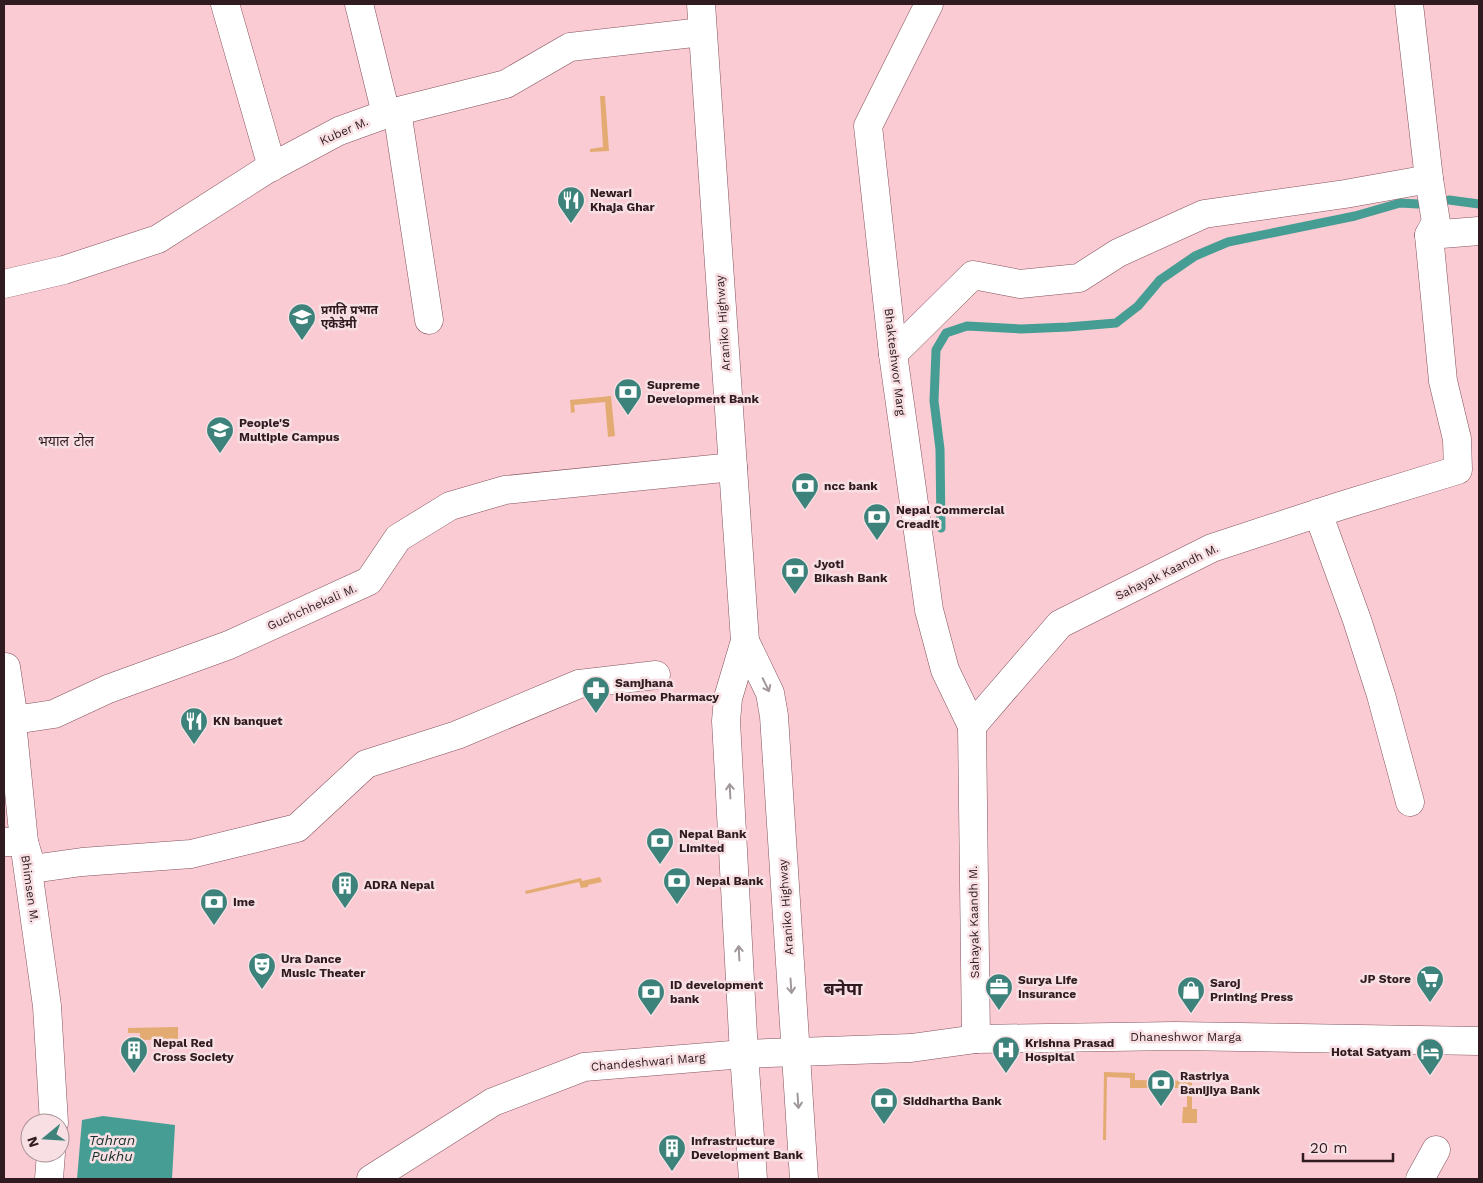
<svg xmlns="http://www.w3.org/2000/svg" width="1483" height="1183" font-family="'Work Sans','Noto Sans Devanagari',sans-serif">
<rect width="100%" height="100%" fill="#facbd3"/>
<g fill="#e3ab72">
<polygon points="600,96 605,96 609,151 590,152 590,149 603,147"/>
<polygon points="611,396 615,436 608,437 605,402 574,405 575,412 571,413 570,400"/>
<polygon points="600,877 602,882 588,885 588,887 581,888 579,882 526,894 525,891 581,878 582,881"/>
<polygon points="178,1027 178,1039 140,1040 140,1033 128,1033 128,1028"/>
<polygon points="1104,1072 1135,1073 1135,1080 1192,1081 1192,1109 1197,1109 1197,1123 1182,1123 1183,1107 1187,1107 1187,1088 1130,1088 1130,1078 1107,1077 1106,1140 1103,1140"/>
</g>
<polygon fill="#469d94" points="103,1116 175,1125 172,1179 77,1179 82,1120"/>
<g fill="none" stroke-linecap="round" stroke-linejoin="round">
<g stroke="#469d94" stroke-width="9">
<polyline points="1449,200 1479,204"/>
<polyline points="941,528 940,449 934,401 936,350 946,333 967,326 1021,329 1068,327 1116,323 1138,306 1160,280 1195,256 1228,242 1355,216 1400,203 1418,204"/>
</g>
<g stroke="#84535e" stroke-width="29">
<g id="street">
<polyline points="225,4 272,167"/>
<polyline points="359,4 386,114"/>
<polyline points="929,4 868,126 893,354 929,610 945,670 972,726"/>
<polyline points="1409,4 1429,179 1436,222 1429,235"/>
<polyline points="397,111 429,320"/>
<polyline points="4,284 64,270 158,239 266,170 339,131 386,114 506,84 570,47 702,32"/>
<polyline points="893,354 973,275 1020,284 1079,278 1118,253 1204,214 1345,194 1429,179"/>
<polyline points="1318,513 1357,620 1381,695 1410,802"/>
<polyline points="6,667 14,720 54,714 108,689 229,645 369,581 398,538 450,506 505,490 733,467"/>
<polyline points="10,702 24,842 47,1006 54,1123"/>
<polyline points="4,842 24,842 32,869 82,862 191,854 297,828 366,764 457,735 579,684 656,675"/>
<polyline points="976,1039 972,726 1060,624 1212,548 1340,506 1458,470 1457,439 1443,381 1429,235 1479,231"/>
<polyline points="49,1179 51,1153"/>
<polyline points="1420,1179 1436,1150"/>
</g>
</g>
<g stroke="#84535e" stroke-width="29">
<polyline id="secondary" points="371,1179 493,1102 584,1067 744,1054"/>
</g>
<g stroke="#84535e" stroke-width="29">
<polyline id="primary" points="744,1054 911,1048 976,1039 1175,1036 1479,1041"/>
</g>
<g stroke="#84535e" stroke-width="29">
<g id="highway">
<polyline points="701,4 745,641 728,698 726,721 744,1054 753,1179"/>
<polyline points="745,641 770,693 774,716 804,1179"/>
</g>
</g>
<use href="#street" stroke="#fff" stroke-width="28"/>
<use href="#secondary" stroke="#fff" stroke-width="28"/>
<use href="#primary" stroke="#fff" stroke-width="28"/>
<use href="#highway" stroke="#fff" stroke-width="28"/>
</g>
<defs><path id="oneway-shaft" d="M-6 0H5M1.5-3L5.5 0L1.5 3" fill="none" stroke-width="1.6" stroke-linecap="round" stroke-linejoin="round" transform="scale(1.25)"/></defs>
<g stroke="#a2989b">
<use href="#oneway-shaft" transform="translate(766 685) rotate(64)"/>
<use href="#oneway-shaft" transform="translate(730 791) rotate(-93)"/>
<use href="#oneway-shaft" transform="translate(739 953) rotate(-93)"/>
<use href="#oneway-shaft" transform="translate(791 986) rotate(86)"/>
<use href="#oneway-shaft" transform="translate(798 1101) rotate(86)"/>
</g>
<defs>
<g id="restaurant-pin" transform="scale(1.4375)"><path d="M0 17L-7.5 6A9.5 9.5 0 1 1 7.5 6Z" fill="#3d837b" stroke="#f7dfe3"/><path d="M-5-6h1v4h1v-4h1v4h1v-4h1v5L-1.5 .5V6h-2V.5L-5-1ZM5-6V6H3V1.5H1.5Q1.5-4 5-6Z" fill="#fff"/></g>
<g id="school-pin" transform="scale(1.4375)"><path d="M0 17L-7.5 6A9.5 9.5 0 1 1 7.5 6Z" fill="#3d837b" stroke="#f7dfe3"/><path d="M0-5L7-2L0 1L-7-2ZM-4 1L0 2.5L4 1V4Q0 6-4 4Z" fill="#fff"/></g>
<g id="bank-pin" transform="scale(1.4375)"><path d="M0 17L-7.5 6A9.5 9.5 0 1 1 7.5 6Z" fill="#3d837b" stroke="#f7dfe3"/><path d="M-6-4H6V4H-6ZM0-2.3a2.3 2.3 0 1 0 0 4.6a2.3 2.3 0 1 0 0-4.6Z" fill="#fff"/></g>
<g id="university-pin" transform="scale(1.4375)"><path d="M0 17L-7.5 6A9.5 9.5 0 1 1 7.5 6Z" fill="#3d837b" stroke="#f7dfe3"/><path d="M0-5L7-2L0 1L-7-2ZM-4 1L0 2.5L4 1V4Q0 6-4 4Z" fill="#fff"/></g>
<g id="pharmacy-pin" transform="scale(1.4375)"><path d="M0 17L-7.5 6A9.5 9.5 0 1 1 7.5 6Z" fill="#3d837b" stroke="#f7dfe3"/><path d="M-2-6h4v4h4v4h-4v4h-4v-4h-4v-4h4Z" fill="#fff"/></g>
<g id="building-pin" transform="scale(1.4375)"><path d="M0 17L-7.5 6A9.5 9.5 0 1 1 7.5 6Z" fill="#3d837b" stroke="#f7dfe3"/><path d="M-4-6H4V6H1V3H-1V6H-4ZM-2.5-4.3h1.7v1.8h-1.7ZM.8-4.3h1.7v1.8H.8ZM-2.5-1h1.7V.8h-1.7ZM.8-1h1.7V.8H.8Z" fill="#fff"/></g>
<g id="theatre-pin" transform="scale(1.4375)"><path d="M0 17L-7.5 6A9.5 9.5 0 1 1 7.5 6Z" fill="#3d837b" stroke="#f7dfe3"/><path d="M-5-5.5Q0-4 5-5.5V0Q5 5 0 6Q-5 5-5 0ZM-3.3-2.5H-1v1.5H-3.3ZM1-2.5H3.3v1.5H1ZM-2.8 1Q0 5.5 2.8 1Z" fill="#fff"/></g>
<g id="supermarket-pin" transform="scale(1.4375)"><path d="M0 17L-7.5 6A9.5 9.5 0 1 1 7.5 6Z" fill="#3d837b" stroke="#f7dfe3"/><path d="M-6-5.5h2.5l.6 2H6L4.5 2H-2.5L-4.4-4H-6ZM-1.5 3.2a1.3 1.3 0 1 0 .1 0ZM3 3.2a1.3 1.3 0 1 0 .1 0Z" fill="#fff"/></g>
<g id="office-pin" transform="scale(1.4375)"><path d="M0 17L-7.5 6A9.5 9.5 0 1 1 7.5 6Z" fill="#3d837b" stroke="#f7dfe3"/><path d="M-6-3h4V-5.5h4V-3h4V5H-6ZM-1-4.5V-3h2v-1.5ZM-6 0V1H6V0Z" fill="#fff"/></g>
<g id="shop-pin" transform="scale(1.4375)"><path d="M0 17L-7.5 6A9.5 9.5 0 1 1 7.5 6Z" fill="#3d837b" stroke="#f7dfe3"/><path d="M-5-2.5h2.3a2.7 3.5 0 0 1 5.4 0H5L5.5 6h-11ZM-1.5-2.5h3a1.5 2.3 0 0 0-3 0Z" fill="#fff"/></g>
<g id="hospital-pin" transform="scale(1.4375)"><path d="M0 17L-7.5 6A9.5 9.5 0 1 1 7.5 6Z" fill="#3d837b" stroke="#f7dfe3"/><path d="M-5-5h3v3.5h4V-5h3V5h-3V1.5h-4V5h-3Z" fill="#fff"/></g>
<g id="hotel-pin" transform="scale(1.4375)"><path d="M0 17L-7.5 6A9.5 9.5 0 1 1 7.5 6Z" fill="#3d837b" stroke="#f7dfe3"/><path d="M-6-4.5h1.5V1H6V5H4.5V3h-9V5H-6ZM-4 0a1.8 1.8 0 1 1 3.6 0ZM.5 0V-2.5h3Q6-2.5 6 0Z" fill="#fff"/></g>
</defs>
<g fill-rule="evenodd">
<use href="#restaurant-pin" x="571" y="200"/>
<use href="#school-pin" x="302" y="317"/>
<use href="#bank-pin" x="628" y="392"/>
<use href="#university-pin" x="220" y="430"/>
<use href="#bank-pin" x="805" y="486"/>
<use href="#bank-pin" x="877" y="517"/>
<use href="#bank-pin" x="795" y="571"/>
<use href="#pharmacy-pin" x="596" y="690"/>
<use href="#restaurant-pin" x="194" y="721"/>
<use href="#bank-pin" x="660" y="841"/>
<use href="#bank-pin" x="677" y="881"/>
<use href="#building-pin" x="345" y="885"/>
<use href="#bank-pin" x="214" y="902"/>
<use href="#theatre-pin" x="262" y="966"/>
<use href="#supermarket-pin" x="1430" y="979"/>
<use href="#office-pin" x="999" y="987"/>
<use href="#shop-pin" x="1191" y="990"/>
<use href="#bank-pin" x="651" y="992"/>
<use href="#building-pin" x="134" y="1050"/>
<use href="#hospital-pin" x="1006" y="1050"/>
<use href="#hotel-pin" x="1430" y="1052"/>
<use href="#bank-pin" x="1161" y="1083"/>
<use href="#bank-pin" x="884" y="1101"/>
<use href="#building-pin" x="672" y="1148"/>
</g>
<g text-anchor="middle" stroke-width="5" stroke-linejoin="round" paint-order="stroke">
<g font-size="12" fill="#301b20" stroke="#f7dfe3">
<text transform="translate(344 131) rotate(-24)" y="4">Kuber M.</text>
<text transform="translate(723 323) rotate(-94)" y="4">Araniko Highway</text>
<text transform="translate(895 362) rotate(83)" y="4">Bhakteshwor Marg</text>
<text transform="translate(1167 572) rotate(-26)" y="4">Sahayak Kaandh M.</text>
<text transform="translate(312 607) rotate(-24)" y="4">Guchchhekali M.</text>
<text transform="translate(30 889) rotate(82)" y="4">Bhimsen M.</text>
<text transform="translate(786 907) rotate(-94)" y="4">Araniko Highway</text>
<text transform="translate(974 922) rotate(-91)" y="4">Sahayak Kaandh M.</text>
<text x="1186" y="1041">Dhaneshwor Marga</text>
<text transform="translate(648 1062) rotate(-5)" y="4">Chandeshwari Marg</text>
</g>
<g font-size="12" font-weight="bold" fill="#301b20" stroke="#f7dfe3" text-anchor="start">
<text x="590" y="197">Newari<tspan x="590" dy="14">Khaja Ghar</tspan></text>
<text x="321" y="314">प्रगति प्रभात<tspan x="321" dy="14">एकेडेमी</tspan></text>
<text x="647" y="389">Supreme<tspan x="647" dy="14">Development Bank</tspan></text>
<text x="239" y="427">People'S<tspan x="239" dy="14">Multiple Campus</tspan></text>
<text x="824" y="490">ncc bank</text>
<text x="896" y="514">Nepal Commercial<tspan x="896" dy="14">Creadit</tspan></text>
<text x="814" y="568">Jyoti<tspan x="814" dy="14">Bikash Bank</tspan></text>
<text x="615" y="687">Samjhana<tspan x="615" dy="14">Homeo Pharmacy</tspan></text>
<text x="213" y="725">KN banquet</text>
<text x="679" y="838">Nepal Bank<tspan x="679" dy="14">Limited</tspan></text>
<text x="696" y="885">Nepal Bank</text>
<text x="364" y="889">ADRA Nepal</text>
<text x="233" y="906">Ime</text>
<text x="281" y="963">Ura Dance<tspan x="281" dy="14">Music Theater</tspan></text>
<text x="1411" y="983" text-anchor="end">JP Store</text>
<text x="1018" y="984">Surya Life<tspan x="1018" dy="14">Insurance</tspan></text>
<text x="1210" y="987">Saroj<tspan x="1210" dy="14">Printing Press</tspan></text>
<text x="670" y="989">ID development<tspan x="670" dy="14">bank</tspan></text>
<text x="153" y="1047">Nepal Red<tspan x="153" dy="14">Cross Society</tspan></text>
<text x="1025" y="1047">Krishna Prasad<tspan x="1025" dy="14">Hospital</tspan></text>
<text x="1411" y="1056" text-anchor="end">Hotal Satyam</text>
<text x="1180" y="1080">Rastriya<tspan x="1180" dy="14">Banijiya Bank</tspan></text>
<text x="903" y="1105">Siddhartha Bank</text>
<text x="691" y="1145">Infrastructure<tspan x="691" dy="14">Development Bank</tspan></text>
</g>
<g font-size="14" fill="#301b20" stroke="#f7dfe3">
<text x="66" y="446">भयाल टोल</text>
</g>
<g font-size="14" font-style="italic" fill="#14302d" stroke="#f7dfe3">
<text x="112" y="1145">Tahran<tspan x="112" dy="16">Pukhu</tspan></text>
</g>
<g font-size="18" font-weight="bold" fill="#301b20" stroke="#f7dfe3">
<text x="843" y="995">बनेपा</text>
</g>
</g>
<rect width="1483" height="1183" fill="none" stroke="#301b20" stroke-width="10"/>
<g transform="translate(45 1138) rotate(252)"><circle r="24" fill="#f7dfe3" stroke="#a79195"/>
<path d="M0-4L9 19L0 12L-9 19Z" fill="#3d837b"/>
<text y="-8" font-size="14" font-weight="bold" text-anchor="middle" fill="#301b20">N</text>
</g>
<path d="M1303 1153v8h90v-8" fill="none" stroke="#301b20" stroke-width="2.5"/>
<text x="1310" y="1153" font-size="15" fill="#301b20" stroke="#f7dfe3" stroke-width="4" paint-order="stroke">20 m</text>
</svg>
